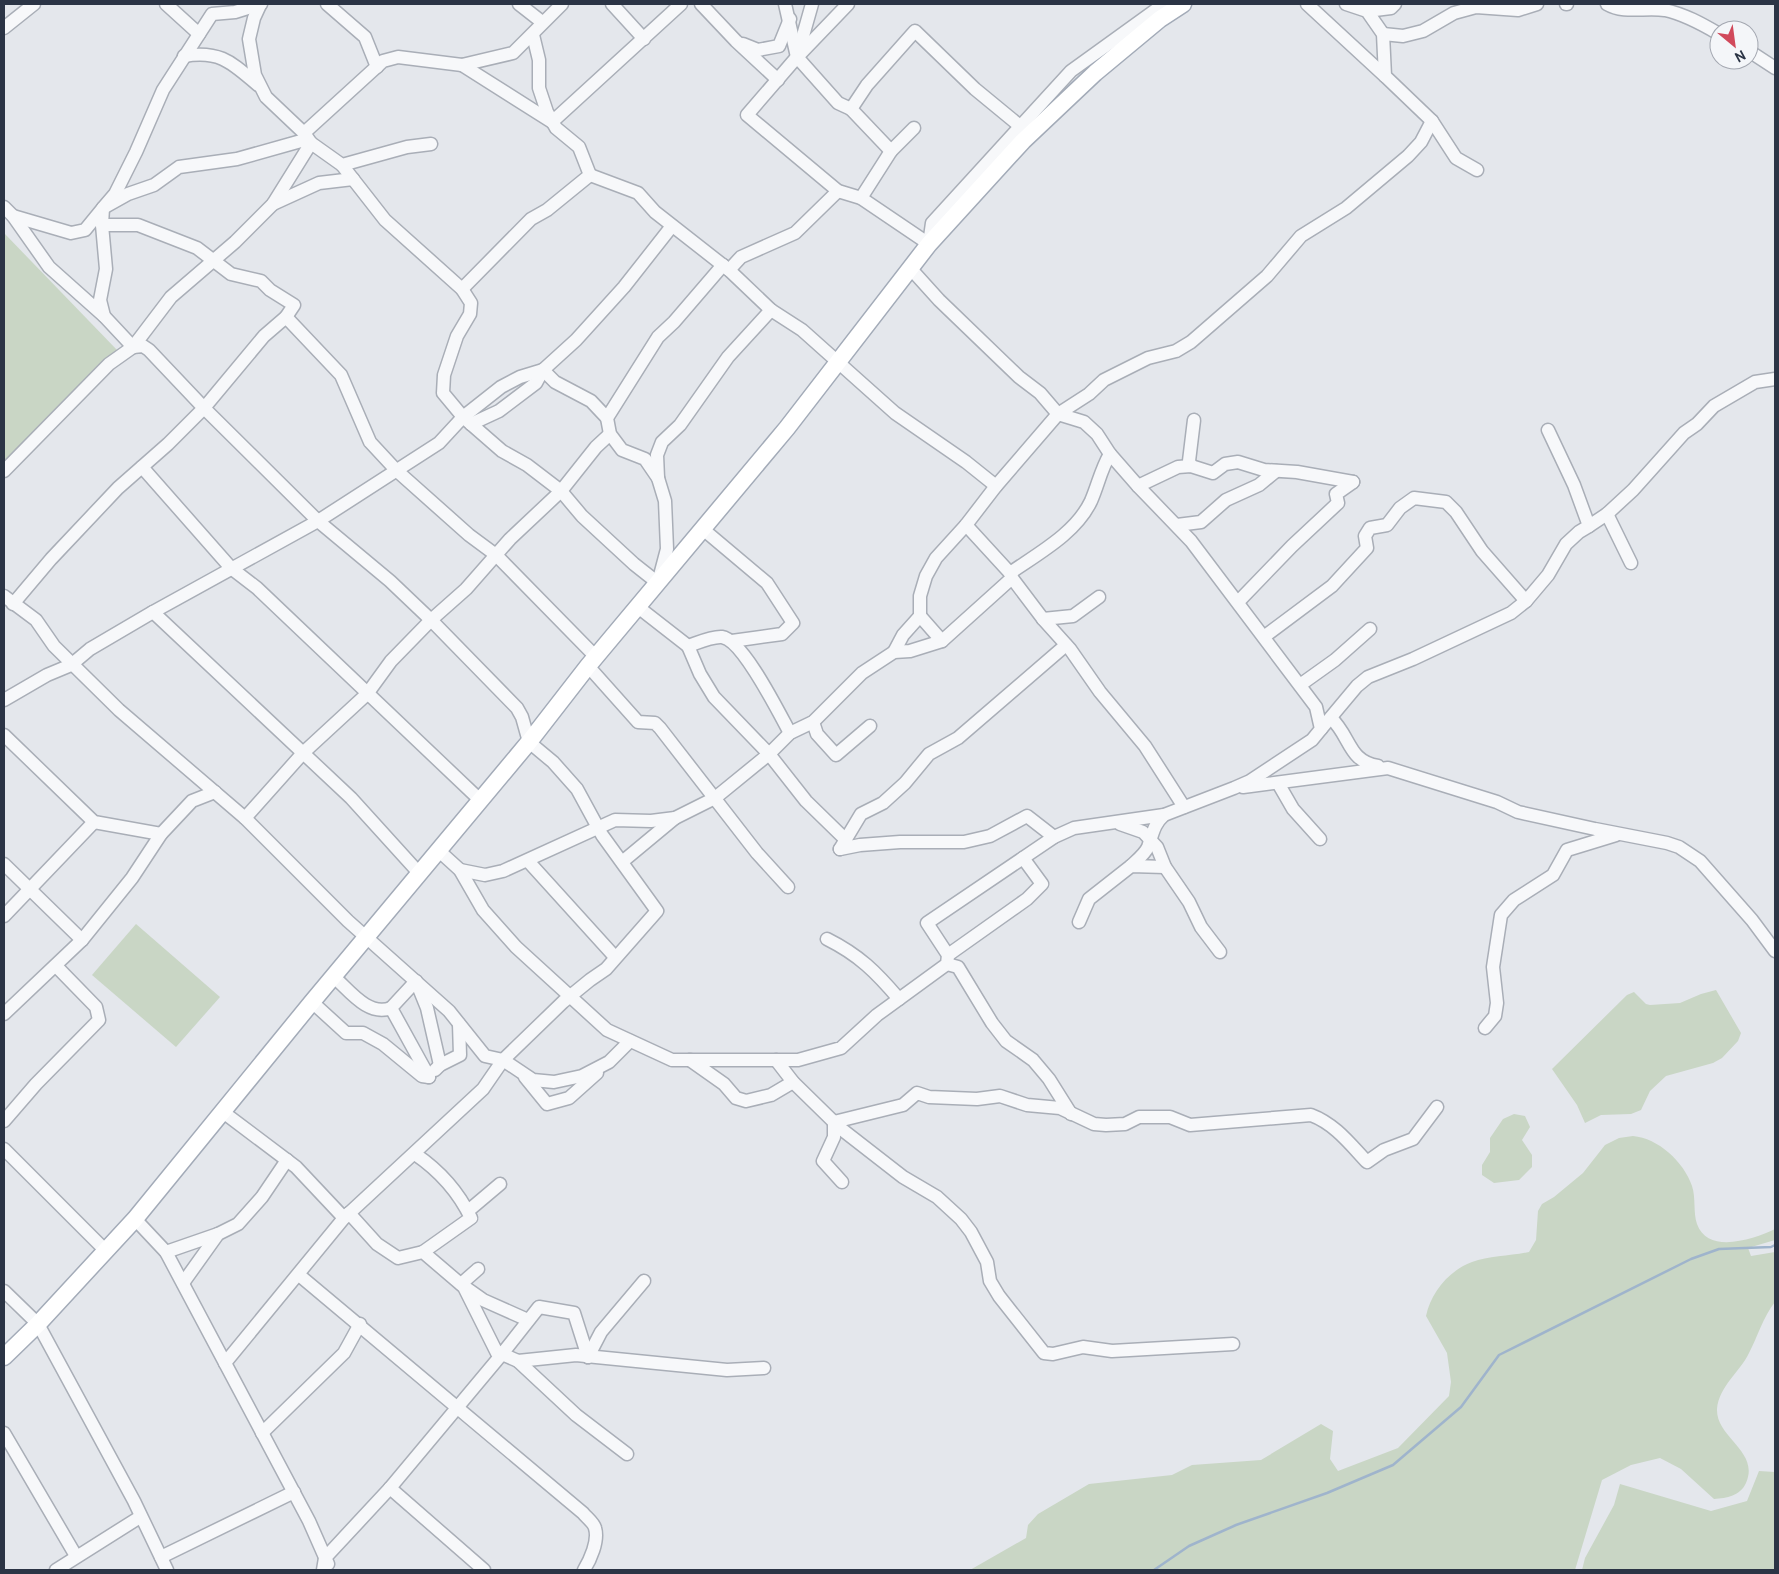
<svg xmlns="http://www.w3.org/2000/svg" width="1779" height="1574" font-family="Overpass,sans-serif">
<rect width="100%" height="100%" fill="#e4e7ec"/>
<g fill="#c9d6c5">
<polygon points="4,233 117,350 4,464"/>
<polygon points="136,924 220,997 176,1047 92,975"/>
<polygon points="1716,990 1741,1033 1738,1041 1722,1058 1713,1063 1666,1076 1650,1091 1641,1110 1631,1114 1601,1115 1585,1123 1577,1105 1552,1069 1627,995 1634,992 1646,1004 1650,1005 1680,1003 1701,994"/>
<polygon points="1514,1114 1525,1116 1530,1127 1522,1140 1532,1155 1532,1167 1519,1180 1494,1183 1482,1175 1482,1165 1490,1152 1490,1138 1503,1119"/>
<path d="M1633 1136C1658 1138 1684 1162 1692 1186 1696 1198 1693 1212 1697 1224 1708 1255 1754 1239 1775 1229V1240L1748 1248 1751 1256 1775 1252V1302C1763 1317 1758 1336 1749 1353 1740 1372 1719 1386 1717 1409 1716 1438 1760 1451 1746 1483 1740 1496 1727 1498 1714 1499L1681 1469 1660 1458 1631 1465 1602 1480 1575 1570H970L1026 1538 1028 1525 1038 1514 1089 1484 1172 1475 1192 1465 1261 1460 1321 1424 1333 1431 1330 1459 1338 1471 1398 1448 1449 1396 1451 1382 1447 1353 1426 1316C1431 1293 1448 1271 1472 1262 1489 1256 1511 1256 1529 1252L1536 1240 1538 1211 1542 1204 1554 1197 1583 1173 1605 1145 1619 1138Z"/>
<polygon points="1759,1471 1775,1472 1775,1570 1582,1570 1585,1558 1614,1505 1620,1484 1711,1511 1747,1501"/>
</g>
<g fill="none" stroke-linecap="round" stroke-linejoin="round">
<polyline stroke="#9fb4cc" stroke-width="2.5" points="1154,1570 1189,1546 1236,1525 1327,1493 1393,1465 1461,1407 1499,1355 1691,1259 1719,1249 1771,1247 1775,1245"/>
<g stroke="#a9aeb7" stroke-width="15">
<g id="minor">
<polyline points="166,4 199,34"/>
<polyline points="327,4 365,37 377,67"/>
<polyline points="519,4 542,22"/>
<polyline points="612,4 644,39"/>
<polyline points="701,4 736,41 778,80"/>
<polyline points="785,4 797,57 838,103 851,109"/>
<polyline points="812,4 797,57 747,115 838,191 861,198 929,244 932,223 1071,71 1164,4"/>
<polyline points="1307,4 1385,76"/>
<polyline points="1346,4 1367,11 1383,34 1385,76 1432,121 1456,158 1477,170"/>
<polyline points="1566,4 1567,4"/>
<path d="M1607 4C1624 14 1645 7 1665 10 1684 14 1702 24 1719 34"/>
<polyline points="260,5 254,18 249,39 255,75 266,97 304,133"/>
<polyline points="1367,11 1391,8 1395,4"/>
<polyline points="4,28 34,4"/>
<polyline points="1383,34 1403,36 1423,31 1454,13 1476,7 1518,10 1537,4"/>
<polyline points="743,44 758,50 779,46 790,19"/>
<polyline points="1749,51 1775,68"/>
<polyline points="799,55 848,4"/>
<path d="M184 56C221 50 232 63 258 85"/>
<polyline points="462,65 552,122 681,4"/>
<polyline points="914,128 891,151 851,109 867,85 915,31 975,89 1020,126"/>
<polyline points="342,165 385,220 462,289 471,303 470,314 457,336 444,375 443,393 463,417 502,451 527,465 561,491 582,516 634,564 658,583 667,549 665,501 658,478 645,459 622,450 610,434 607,418 658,337 674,322 723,265"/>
<polyline points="590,175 638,193 655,212 729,270 771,310 802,330 895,413 966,462 996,486"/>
<polyline points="861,198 891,151"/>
<polyline points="273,204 319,183 353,179"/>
<polyline points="4,207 13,216 49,267 104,316"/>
<polyline points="13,216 71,233 85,230 103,208 128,194 154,185 179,167 237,159 301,141 311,143 342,165 407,147 431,144"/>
<polyline points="102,225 138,225 197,248 231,274 261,281 270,290 294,305 286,317"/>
<polyline points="729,270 741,257 795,233 838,191"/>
<polyline points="462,289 531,219 547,210 590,175 579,147 556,128 547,112 539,88 539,60 533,35"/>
<polyline points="133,347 171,297 235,242 273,204 311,143 304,133 383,61 398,57 462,65 513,53 562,4"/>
<polyline points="543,370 555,382 591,401 607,418"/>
<polyline points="471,424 499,411 536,383 543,370 576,340 624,287 672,226"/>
<polyline points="1191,466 1189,461 1194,420"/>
<polyline points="142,467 231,568 257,588 480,800"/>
<polyline points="4,471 109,364 133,347 104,316 100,300 106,269 102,225 103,208 115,194 136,152 163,90 212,14 235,12 261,4"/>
<polyline points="658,478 657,455 662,442 680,425 728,357 771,310"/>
<polyline points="1138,486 1178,467 1191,466 1213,473 1225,464 1238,462 1264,470 1297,472 1353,482"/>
<polyline points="1607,514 1631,563"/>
<polyline points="966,525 1010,573 1012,578 1043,619 1070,649 1100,692 1145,746 1184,807"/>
<polyline points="1177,525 1201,522 1226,500 1259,485 1276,471"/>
<polyline points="1589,526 1607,514 1633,490 1684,433 1697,424 1714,406 1755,382 1775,379"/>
<polyline points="704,530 767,583 793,623 782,634 732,641"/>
<path d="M1010 573C1039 553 1076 533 1091 501 1098 485 1101 469 1110 454"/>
<polyline points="4,596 36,620 54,646 119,710 245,818 348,921 449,1011 485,1056 503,1060 533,1080 554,1082 582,1076 609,1062 630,1041"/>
<polyline points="1238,602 1292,546 1338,503 1336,494 1353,482"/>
<polyline points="13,604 51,559 118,488 168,444 204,408 149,350 143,346 133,347"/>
<path d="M638 607 688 646C697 643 712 636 722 637 743 640 779 713 790 733"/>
<polyline points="153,612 351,798 419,873"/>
<polyline points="920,616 942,641"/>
<polyline points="1043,619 1073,616 1099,597"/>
<polyline points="1265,636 1332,586 1367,548 1365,536 1370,528 1387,525 1400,508 1414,498 1446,502 1456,512 1482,551 1526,601"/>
<polyline points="688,646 700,674 714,697 769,754 806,801 846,840"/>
<polyline points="894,652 903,635 920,616 920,596 926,576 936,558 966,525 996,486 1058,414 1089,394 1104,380 1148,358 1176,351 1191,342 1267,276 1301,236 1346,208 1408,156 1421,142 1432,121"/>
<polyline points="588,666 638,722 655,723 660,728 757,853 788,887"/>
<polyline points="1300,685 1335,660 1370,629"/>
<polyline points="4,700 47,675 71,665 90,649 153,612 318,521 439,443 463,417 501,387 520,377 543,370"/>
<path d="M1331 718C1351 737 1348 761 1378 766"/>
<polyline points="813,722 817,734 836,755 870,726"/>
<polyline points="1321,729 1357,686 1368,677 1413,659 1511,613 1526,601 1548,575 1566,544 1579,532 1589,526 1574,485 1548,430"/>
<polyline points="4,735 94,822 161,834"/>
<polyline points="1278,783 1293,809 1320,839"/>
<polyline points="1243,787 1388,768 1497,802 1518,812 1595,829 1667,843 1679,847 1700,861 1752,920 1775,951"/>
<polyline points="245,818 303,753 367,694 391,661 431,620 466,589 510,539 561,491 596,447 610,434"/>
<polyline points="1120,824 1143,832 1157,847 1165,867 1189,902 1201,927 1220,952"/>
<polyline points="840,849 861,814 883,803 905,783 929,754 958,738 1066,645"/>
<polyline points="840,849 860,845 900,842 964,842 990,836 1027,816 1054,837"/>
<polyline points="438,850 460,870 483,910 516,947 607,1030 672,1060 798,1060 841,1048 877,1015 947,964 948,955 927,923 1054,837 1074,828 1164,815 1234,788 1250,781 1312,740 1321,729 1316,707 1191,541 1138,486 1110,454 1097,434 1084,422 1058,414 1040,393 1019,377 939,300 911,269"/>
<polyline points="528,861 615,957"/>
<polyline points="622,862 675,818"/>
<polyline points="4,864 82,940"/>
<path d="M1131 866C1136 861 1145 854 1148 847 1153 834 1153 825 1164 815"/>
<polyline points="460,870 485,875 503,871 615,820 651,821 675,818 715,798 769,754 790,733 813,722 862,673 894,652 910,651 942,641 1012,578"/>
<polyline points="4,916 94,822"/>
<polyline points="1079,922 1089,899 1131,866 1165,867"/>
<path d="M827 939C859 955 876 972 899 999"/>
<polyline points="948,955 1027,899 1042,884 1023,858"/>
<polyline points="947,964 958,967 992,1023 1006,1041 1033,1060 1049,1079 1071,1114"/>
<path d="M333 976C349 990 368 1017 391 1008"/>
<polyline points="312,1002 346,1033 363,1033 383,1044 422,1076 429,1077"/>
<polyline points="4,1014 82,940 132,878 161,834 192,801 215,792"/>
<polyline points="1485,1028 1495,1016 1497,1003 1493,967 1501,915 1514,900 1553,875 1567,850 1616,835"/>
<polyline points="690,1060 724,1084 736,1098 746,1101 771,1095 793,1082"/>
<polyline points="776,1060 793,1082 840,1128 903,1177 937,1197 961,1219 971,1232 987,1262 990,1281 999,1296 1044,1353 1053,1354 1083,1347 1112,1351 1233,1344"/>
<polyline points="435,1070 440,1065 460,1055 459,1024"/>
<polyline points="429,1077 391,1008 416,981 427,1008 440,1065"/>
<polyline points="525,1077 547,1104 569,1098 597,1073"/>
<polyline points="223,1112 296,1167 344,1218"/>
<polyline points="4,1121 36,1084 99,1020 96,1007 56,966"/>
<polyline points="4,1149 105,1250"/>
<path d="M415 1154C440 1171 458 1191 471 1218L423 1252"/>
<path d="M842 1182 823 1161 834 1137V1122L903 1105 917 1093 929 1097 977 1099 1000 1096 1027 1105 1060 1108 1094 1124 1106 1125 1125 1124 1139 1117H1170L1190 1125 1311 1115C1335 1124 1350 1144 1367 1162L1384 1150 1413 1139 1437 1107"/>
<polyline points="468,1211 500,1184"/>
<polyline points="349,1213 377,1244 398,1258 423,1252 464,1287 497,1353 502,1354 539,1307 574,1313 588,1357"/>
<polyline points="135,1219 166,1252 309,1521 328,1564"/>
<polyline points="166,1252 218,1234"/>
<path d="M299 1275 583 1513C586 1517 594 1523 595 1528 599 1541 590 1560 584 1570"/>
<polyline points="183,1283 218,1234 238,1224 262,1197 287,1160"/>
<polyline points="461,1284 478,1269"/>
<polyline points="466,1288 483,1300 528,1320"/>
<polyline points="4,1291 38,1324 134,1501 167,1570"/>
<polyline points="588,1357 601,1332 644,1281"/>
<polyline points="518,1361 576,1415 627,1454"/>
<polyline points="225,1363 344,1218 483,1089 503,1060 563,1002 590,980 606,969 657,911 602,835 577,789 553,762 529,742 522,717 517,708 431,620 390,581 318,521 204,408 264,336 286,317 341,375 370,442 396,470 469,535 496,555 596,657"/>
<polyline points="4,1433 76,1556"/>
<polyline points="262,1433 344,1353 360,1324"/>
<polyline points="390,1488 484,1570"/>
<polyline points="161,1557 294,1492"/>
<polyline points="56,1570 140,1517"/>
<polyline points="323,1570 325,1558 390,1488 502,1354 518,1361 576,1355 727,1370 764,1368"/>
</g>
</g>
<g stroke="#a3abb8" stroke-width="19">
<polyline id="major" points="4,1357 38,1324 135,1219 312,1002 529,742 588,666 787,428 929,244 1023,141 1095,73 1160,19 1183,4"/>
</g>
<use href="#minor" stroke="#f7f8fa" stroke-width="12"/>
<use href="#major" stroke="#fff" stroke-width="16"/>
</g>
<rect width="1779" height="1574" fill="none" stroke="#2b3445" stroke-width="10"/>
<g transform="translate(1734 45) rotate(151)"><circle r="24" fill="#f4f6f9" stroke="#a4a8b1"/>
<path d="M0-4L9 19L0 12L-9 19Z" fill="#d1495b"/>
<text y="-8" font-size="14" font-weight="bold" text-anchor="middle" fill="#2b3445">N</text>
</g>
</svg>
